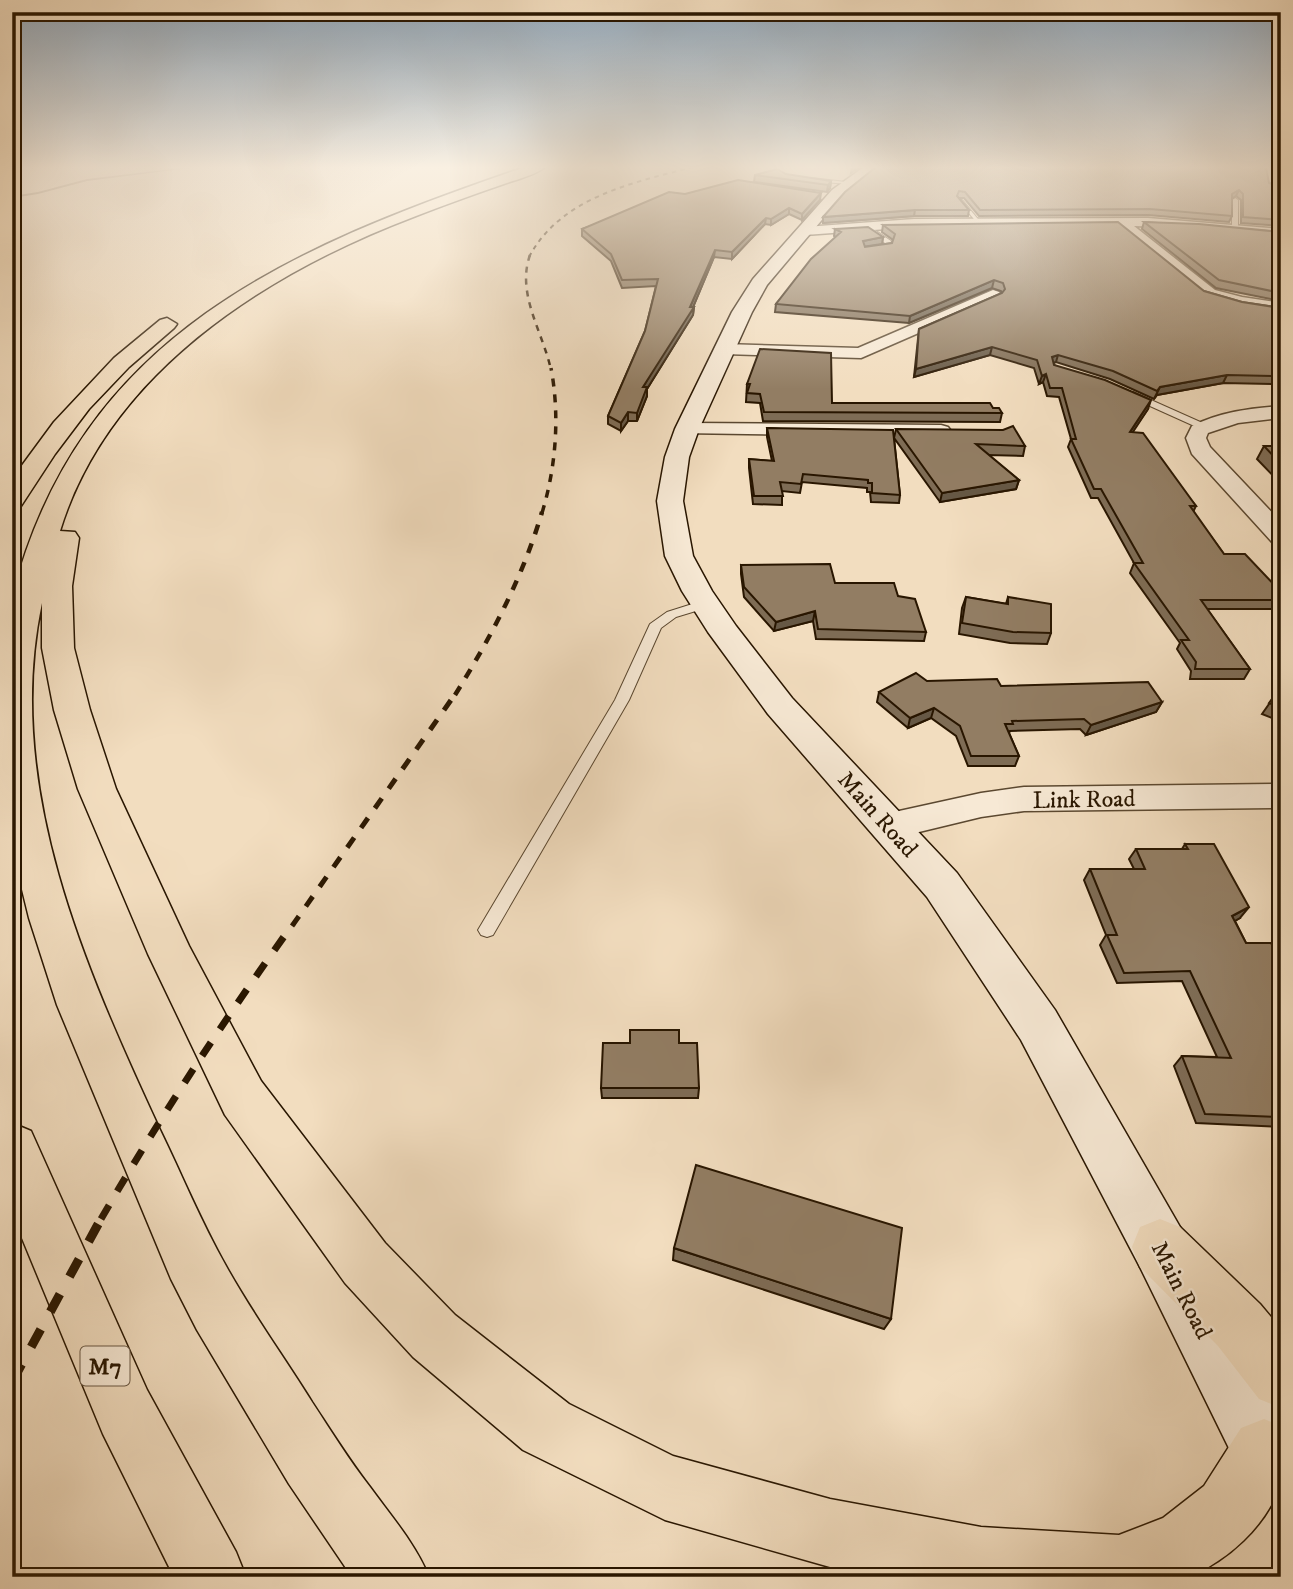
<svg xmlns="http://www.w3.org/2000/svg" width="1293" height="1589" font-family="'IM FELL DW Pica',serif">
<rect width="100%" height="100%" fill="#f2ddbf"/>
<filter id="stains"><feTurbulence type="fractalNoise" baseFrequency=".00286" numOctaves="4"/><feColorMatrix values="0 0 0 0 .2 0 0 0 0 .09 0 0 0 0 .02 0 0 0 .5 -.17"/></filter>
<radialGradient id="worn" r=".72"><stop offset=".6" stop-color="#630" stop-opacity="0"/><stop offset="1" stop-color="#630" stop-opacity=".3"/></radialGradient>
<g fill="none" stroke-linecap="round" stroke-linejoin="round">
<polygon fill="#79654c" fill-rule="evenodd" points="189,167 198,167 87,181 38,194 12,198 12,196 38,192 87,179"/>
<g stroke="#5b4830" stroke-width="2">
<g id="service">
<polygon points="812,178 846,182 849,184 810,181"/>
<polygon points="1235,198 1238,200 1238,228 1235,230 1232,228 1232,200"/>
<polygon points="958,200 962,200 982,224 978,224"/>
<polygon points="866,227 870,227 891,241 888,249 870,251 870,249 883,246 885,243 866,229"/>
<polygon points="1133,392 1207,425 1209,427 1201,429 1130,397 1130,393"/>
<polygon points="705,600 709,601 709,607 676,617 661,628 629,700 493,935 487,937 481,935 478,930 481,925 615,700 650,624 667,612"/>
</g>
</g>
<g stroke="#5b4830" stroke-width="3">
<g id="minor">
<polygon points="1265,167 1277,167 1279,191 1269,188"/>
<polygon points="1148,218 1281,229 1281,237 1197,228 1134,226 1215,290 1242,297 1281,303 1281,313 1240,307 1203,296 1117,226 914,227 805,235 798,231 805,227 914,219"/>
<polygon points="993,290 999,292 1001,295 999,298 861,358 724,354 715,349 724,344 858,348"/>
<path d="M1281 406V418L1238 423 1208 433 1206 438 1210 447 1281 522V544L1272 542 1192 454 1186 438 1192 426C1220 412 1250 408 1281 406Z"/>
<polygon points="687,423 941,425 948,427 951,431 948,435 941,437 680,433 677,429 680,425"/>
<polygon points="1281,784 1281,808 1024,811 981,817 890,839 878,835 873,826 878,817 890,813 981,793 1024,787"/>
</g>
</g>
<g stroke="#291600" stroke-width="3">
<polygon id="secondary" points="864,167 879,167 842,196 767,285 752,312 699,429 689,457 683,501 693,556 712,591 736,626 792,698 957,873 1055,1010 1180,1227 1281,1416 1281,1502 1275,1505 1252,1495 1140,1267 1021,1040 927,897 768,714 708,632 682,591 665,556 657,501 665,457 675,429 732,312 753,279 832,190"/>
</g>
<g stroke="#291600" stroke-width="3">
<g id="motorway">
<path d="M525 167H545C534 176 514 180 501 185 472 195 444 205 416 216 268 272 109 371 60 531L75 532 79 538 72 586 74 648 90 710 116 789 189 946 261 1081 385 1243 455 1315 569 1404 673 1456 830 1499 981 1527 1119 1535 1163 1518 1204 1486 1241 1428 1264 1419 1281 1426C1281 1441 1285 1473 1280 1486 1265 1527 1228 1560 1189 1577H879L830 1567 665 1520 523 1450 413 1357 345 1283 225 1115 148 954 78 789 54 710 42 648V603C3 785 85 968 160 1130 182 1175 201 1222 226 1266 252 1313 284 1357 312 1402 331 1431 349 1460 370 1487 391 1516 415 1543 429 1577H352L289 1484 197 1330 171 1279 57 1005 29 918 12 849V598C79 334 291 247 525 167Z"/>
<polygon points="167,318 177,324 174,328 129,367 89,409 55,454 21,506 12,508 12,479 54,422 114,358 160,320"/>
<polygon points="12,1123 31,1131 147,1390 236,1552 246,1577 174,1577 103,1434 12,1214"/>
<polygon points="1160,1219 1180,1227 1260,1304 1281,1329 1281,1408 1259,1399 1218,1346 1140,1267 1132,1247 1140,1227"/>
</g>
</g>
<use href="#service" fill="#f7e9d5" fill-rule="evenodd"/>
<use href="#minor" fill="#f7e9d5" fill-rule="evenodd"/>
<use href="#secondary" fill="#f7e9d5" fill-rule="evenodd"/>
<use href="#motorway" fill="#f2ddbf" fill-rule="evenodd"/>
<path stroke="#291600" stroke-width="2" stroke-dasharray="4.5 4.5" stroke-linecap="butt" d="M529 257C561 197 632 183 693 167"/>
<path stroke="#291600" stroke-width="2.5" stroke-dasharray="6 6" stroke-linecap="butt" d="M530 255C516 294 543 332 551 370"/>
<path stroke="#291600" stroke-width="3.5" stroke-dasharray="8 8" stroke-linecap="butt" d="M542 513C556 467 560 416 551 368"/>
<path stroke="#291600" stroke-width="4.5" stroke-dasharray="10 10" stroke-linecap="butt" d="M455 695C491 637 523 577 542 512"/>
<polyline stroke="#291600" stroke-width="5" stroke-dasharray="12 12" stroke-linecap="butt" points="292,926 456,693"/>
<path stroke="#291600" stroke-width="7" stroke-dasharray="16 16" stroke-linecap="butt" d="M101 1219C160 1117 224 1020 293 924"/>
<polyline stroke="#291600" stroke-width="9" stroke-dasharray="20 20" stroke-linecap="butt" points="12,1382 102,1217"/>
</g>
<g fill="#7e6c55" stroke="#291600" stroke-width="2">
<polygon points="876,167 1269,183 1281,187 1281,226 1241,223 1241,200 1236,196 1232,199 1232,216 1229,222 1148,215 979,216 964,198 959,198 969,210 968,216 914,216 823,223 823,217"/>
<polygon points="755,175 831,181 830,188 827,192 754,182"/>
<polygon points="685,194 820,200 802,220 789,214 771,225 765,224 732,259 714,257 693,307 694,307 693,315 647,389 647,396 637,421 628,421 621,431 608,424 608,416 645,331 656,286 622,288 611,261 582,236 582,229"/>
<polygon points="1144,222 1281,232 1281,301 1216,288 1142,229"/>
<polygon points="883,225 1204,291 1242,302 1281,308 1281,389 1279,389 1273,384 1223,383 1157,395 1154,399 1110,379 1056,362 1053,363 1054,365 1148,409 1132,432 1196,506 1193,512 1224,554 1281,592 1280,595 1281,596 1281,605 1278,609 1207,609 1250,669 1244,679 1190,679 1191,671 1177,649 1180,643 1130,573 1134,563 1098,498 1091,498 1068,447 1071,439 1059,397 1047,396 1043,382 1039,384 1034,368 990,355 914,377 919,329 1002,293 1001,291 992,288 909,323 775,312 776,304 836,237 834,236 835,229 883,237 882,244 865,247 892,243 893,240 882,232"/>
<polygon points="747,384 832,403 993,408 1002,413 1000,422 763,421 760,403 746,402"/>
<polygon points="767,428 894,438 896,429 1025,446 1023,456 988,455 1019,480 1016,489 940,502 894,438 900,495 899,503 871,502 870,492 867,492 867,488 802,482 800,493 782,491 782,505 753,504 749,468 749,459 772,461 767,437"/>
<polygon points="1264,446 1281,446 1281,484 1257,459"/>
<polygon points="741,565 898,596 926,632 924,641 816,639 813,621 774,631 744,597 741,574"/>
<polygon points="966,597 1006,604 1008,597 1051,633 1047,644 1010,643 959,634 962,608"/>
<polygon points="927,681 1001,686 1162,702 1156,712 1086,735 1080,729 1010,731 1009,733 1019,756 1015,766 968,766 956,736 931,718 908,728 877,702 879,692"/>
<polygon points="1281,687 1281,727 1277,720 1262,714"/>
<polygon points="1185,844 1240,918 1235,921 1246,943 1281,960 1281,1127 1196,1123 1174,1066 1182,1056 1217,1057 1182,981 1117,983 1100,945 1106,935 1084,880 1090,869 1134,869 1129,859 1136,849 1182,849"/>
<polygon points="679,1043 699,1088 698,1098 602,1098 601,1088"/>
<polygon points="674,1248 891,1319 884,1329 673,1260"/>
</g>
<g fill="#665845" stroke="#291600" stroke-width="2">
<polygon points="852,167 860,167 851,173"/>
<polygon points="831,181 830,188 827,192 828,185"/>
<polygon points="1239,190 1236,196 1229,200 1232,194"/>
<polygon points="821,193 820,200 802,220 802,214"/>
<polygon points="789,208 789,214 771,225 771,219"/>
<polygon points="915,210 914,216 823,223 823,217"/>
<polygon points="766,218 765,224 732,259 732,252"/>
<polygon points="883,237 882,244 862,247 863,241"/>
<polygon points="715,250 714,257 691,312 694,307 693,315 647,389 647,396 637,421 637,413 643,387 690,307"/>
<polygon points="994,280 992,288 909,323 910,316"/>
<polygon points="992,347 990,355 914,377 916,369"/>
<polygon points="1058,355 1056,362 1050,364 1052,357"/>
<polygon points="1046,374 1043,382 1039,384 1042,376"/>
<polygon points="1227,375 1223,383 1157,395 1154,399 1160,387"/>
<polygon points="1151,400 1148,409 1127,441 1130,432"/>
<polygon points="628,412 628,421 621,431 621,423"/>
<polygon points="1019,480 1016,489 940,502 942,493"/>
<polygon points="815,611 813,621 774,631 776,622"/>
<polygon points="1162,702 1156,712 1086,735 1091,725"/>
<polygon points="934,708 931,718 908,728 910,718"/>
<polygon points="1249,907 1240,918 1224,927 1232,916"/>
</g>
<g fill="#927d63" stroke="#291600" stroke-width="2">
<polygon points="876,167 1266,167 1269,183 1281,187 1281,220 1243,217 1243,194 1239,190 1232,194 1232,216 1150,209 980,210 965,192 959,191 957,196 969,210 915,210 823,217 845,192"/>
<polygon points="777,169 786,174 831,181 828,185 755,175"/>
<polygon points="738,180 821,193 802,214 789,208 771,219 766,218 732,252 715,250 690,307 694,307 643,387 647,387 637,413 628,412 621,423 608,416 645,331 658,279 622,280 611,254 582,229 669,192 685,194"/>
<polygon points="1118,222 1204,291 1242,302 1281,308 1281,379 1277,376 1227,375 1160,387 1157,391 1113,371 1058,355 1052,357 1054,365 1105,380 1151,400 1130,432 1143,433 1196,506 1190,506 1224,554 1245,554 1281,592 1278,593 1281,596 1281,600 1201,600 1250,669 1195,669 1196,662 1181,640 1189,640 1134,563 1143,563 1101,489 1094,489 1071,439 1076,439 1062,388 1050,388 1046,374 1042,376 1037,360 992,347 916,369 919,329 1002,293 1005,289 1003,283 994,280 910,316 776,304 811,259 841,232 835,229 868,227 883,237 863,241 865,247 892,243 895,234 883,225"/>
<polygon points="1144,222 1199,224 1281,232 1281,293 1219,280"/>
<polygon points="760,349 831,353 832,403 990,403 993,408 999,408 1002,413 764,412 760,394 747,393 750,384 747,384"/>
<polygon points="1013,426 1025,446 976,444 1019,480 942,493 896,429 1003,430"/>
<polygon points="767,428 893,430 900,495 872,493 872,483 868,483 868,480 803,474 801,484 780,482 783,496 754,496 749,459 774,461"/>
<polygon points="1264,446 1281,446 1281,464"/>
<polygon points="830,564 835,583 894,583 898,596 915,599 926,632 818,629 815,611 776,622 744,587 741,565"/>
<polygon points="966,597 1008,604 1008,597 1051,604 1051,633 1013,632 962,623"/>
<polygon points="916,673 927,681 997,679 1001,686 1148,682 1162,702 1091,725 1084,719 1012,721 1013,724 1005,724 1019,756 971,756 960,726 934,708 910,718 879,692"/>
<polygon points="1281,687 1281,708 1269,703"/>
<polygon points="1185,844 1214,844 1249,907 1232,916 1246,943 1271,943 1281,960 1281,980 1275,980 1281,992 1281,1117 1205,1114 1182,1056 1231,1058 1190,971 1124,973 1107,935 1117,935 1090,869 1145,869 1136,849 1188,849"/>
<polygon points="630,1030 679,1030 679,1043 697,1043 699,1088 601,1088 603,1043 630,1043"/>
<polygon points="696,1165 902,1228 891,1319 674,1248"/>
</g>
<linearGradient id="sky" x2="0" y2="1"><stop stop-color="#91a9be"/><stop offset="0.43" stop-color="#f9f0e2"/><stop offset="1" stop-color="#f9f0e2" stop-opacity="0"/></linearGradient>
<rect width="1293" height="389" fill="url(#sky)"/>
<g text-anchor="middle" stroke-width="5" stroke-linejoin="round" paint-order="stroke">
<rect fill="#f7e9d5" stroke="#675540" stroke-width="2" x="80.5" y="1346.5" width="49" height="39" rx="5"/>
<g font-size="23" font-weight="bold" fill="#291600">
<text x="105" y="1374">M7</text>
</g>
<g font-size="24" fill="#291600" stroke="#f7e9d5">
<text transform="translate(1084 799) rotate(-1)" y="8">Link Road</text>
<text transform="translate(878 814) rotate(48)" y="8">Main Road</text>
<text transform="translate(1182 1290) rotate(63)" y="8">Main Road</text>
</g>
</g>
<rect width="1293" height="1589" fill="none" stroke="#f2ddbf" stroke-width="42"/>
<rect x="14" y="14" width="1265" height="1561" fill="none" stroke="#291600" stroke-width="3.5"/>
<rect x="21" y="21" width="1251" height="1547" fill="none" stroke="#291600" stroke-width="2"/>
<rect width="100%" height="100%" filter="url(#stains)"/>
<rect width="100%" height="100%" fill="url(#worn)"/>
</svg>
